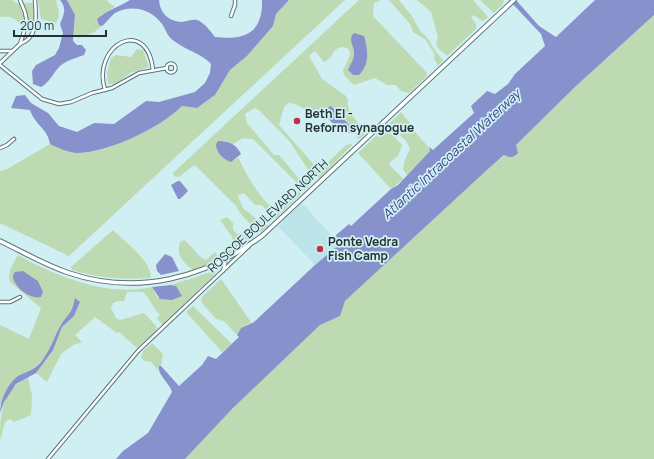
<svg xmlns="http://www.w3.org/2000/svg" width="654" height="459" font-family="Manrope,sans-serif">
<rect width="100%" height="100%" fill="#cfeff3"/>
<polygon fill="#bce4e9" points="302,203 340,245 315,265 278,226"/>
<g fill="#bedab2" fill-rule="evenodd">
<path d="M0 0H12L16 3H33L34 19 31 24 22 25C14 18 10 15 0 17Z"/>
<path d="M38 0H56C58 9 61 14 56 23L41 19Z"/>
<polygon points="67,0 107,0 110,4 115,6 108,12 101,15 99,25 102,26 93,33 78,38 74,35 75,15"/>
<path d="M289 0H345L69 256 0 223V171L7 169 50 144C58 148 67 152 76 153 107 154 160 128 182 106L197 108 215 95 230 70 247 56 273 26 276 14Z"/>
<path d="M359 0H381L374 3 373 16 427 73 426 77 409 93 401 91 396 85H387L375 78 354 85 344 75 343 71 350 55 349 49C333 42 335 57 324 62L315 51 309 56 322 79 346 96 348 100C345 111 360 123 366 133L360 139 357 138 354 130 331 106 326 108 323 112C319 112 314 113 310 111 301 108 297 103 288 103L284 107 279 125 316 167 321 169 346 145 351 144 352 145 320 178 311 174 290 142 260 111 255 108 245 114 247 123 274 155H279L299 179H307L309 183 308 188 304 190 253 139 243 138 233 144 224 141 235 160 238 157C247 176 257 194 273 209H276L284 198 291 197 299 192 301 194 276 218 274 219 262 205H255L244 193 239 195 238 197 243 208 258 220 269 226 261 232C254 229 239 214 236 206L197 167 194 165 179 177 174 176 173 173Z"/>
<polygon points="389,0 399,0 412,16 420,31 426,36 436,52 443,60 438,66 434,58 435,55 426,40 413,32 410,24"/>
<polygon points="417,0 473,0 488,17 483,21 473,15 471,17 476,24 476,29 447,56 439,49 436,44 438,37 431,12"/>
<polygon points="480,0 504,0 503,4 494,13"/>
<polygon points="654,15 654,459 185,459 233,408 320,325 340,316 345,301 488,169 505,155 518,152 516,145 575,87"/>
<polygon points="137,49 143,50 149,67 130,73 116,84 108,84 107,73 111,58 116,55 131,57"/>
<path d="M401 112 414 128C416 137 427 142 430 151L407 175 403 169 405 159 410 149 406 141 389 124Z"/>
<path d="M385 127 402 145 398 156 389 163C392 169 399 173 403 179L391 189 358 153Z"/>
<polygon points="227,217 233,223 233,230 237,234 243,233 247,236 250,241 228,254 224,248 233,242 232,237 220,220"/>
<path d="M113 230C125 242 151 260 151 278 123 280 99 278 72 270L71 267Z"/>
<path d="M184 240C192 245 196 256 206 260L215 252 220 259 193 270C183 262 176 256 180 242Z"/>
<path d="M18 255C57 277 107 297 152 287L157 297 172 300 176 286 171 285 214 271 216 273 163 325 157 319 160 315C153 308 149 297 143 292H127L124 301H118L113 303 111 308 116 318 120 320 144 313 156 326 157 331 137 348 119 332 117 333 95 317 75 335 82 342 73 345 61 354 47 382 36 373 59 335 62 327 74 316 80 302 63 322 45 357 30 372 16 379 0 405V325L29 339 41 308 10 282C7 272 13 264 18 255ZM23 271 38 281 30 296 15 284Z"/>
<polygon points="221,279 251,322 241,328 237,335 224,321 216,319 201,302 202,297"/>
<polygon points="193,306 232,344 222,352 187,313 187,311"/>
<polygon points="152,343 163,354 161,366 158,367 159,371 151,362 144,361 141,358 143,351"/>
<path d="M28 378 32 395 31 415 14 422 10 419 5 422 0 441C0 416 1 389 28 378Z"/>
</g>
<g fill="#8792cc">
<path d="M60 0H67L75 15 73 41 77 45H82L86 50 84 55C76 58 67 60 60 66 53 73 50 82 41 87L33 84 32 71 36 65 55 55 59 48 63 33 60 24C64 15 67 8 60 0Z"/>
<path d="M130 0H159C160 13 168 21 181 22 186 22 192 19 197 20 204 22 210 31 215 37 244 40 263 34 262 0H289L276 14 273 26 247 56 230 70 215 95 197 108 182 106C160 128 108 153 76 153 67 152 58 148 50 144 48 129 35 125 30 110L11 108 16 96 25 95 31 103 48 113 59 126 77 132 94 123 114 124 146 101 159 102 195 92 205 83 210 73 211 64C202 54 188 51 177 43 166 36 168 33 162 24 151 9 132 4 115 13 111 16 106 23 102 26L99 25 97 19C107 10 119 7 130 0Z"/>
<path d="M509 0H516L539 26 556 37 595 0H654V15L575 87 516 145 518 153C513 158 511 158 504 155L488 169 345 301 340 316 320 325 233 408 185 459H116L123 451 148 433 172 392C170 383 157 375 159 366H161L179 386 202 365 208 356 216 359 239 337 237 335 241 328 254 322 315 265 339 245 336 235 349 224 351 226 391 189 398 185 430 151 429 147 433 150 474 113 471 106 487 91 495 94 508 84 515 74 545 46 541 34Z"/>
<path d="M354 33 364 36C368 50 370 64 359 75H353L348 70C350 65 354 60 354 54 355 46 347 40 354 33Z"/>
<polygon points="331,106 354,130 354,134 341,131 324,115 326,108"/>
<path d="M218 141C229 141 236 144 241 154L231 162C223 159 216 153 216 144Z"/>
<polygon points="178,181 180,181 188,191 180,199 178,199 171,185"/>
<polygon points="165,254 172,257 179,271 161,275 157,271 156,265"/>
<path d="M23 271 38 281 43 292 41 297C30 300 12 286 13 275L15 272Z"/>
<polygon points="171,285 176,286 182,296 172,300 160,299 152,287"/>
<path d="M75 298 80 302 74 316 62 327 53 350 36 373 16 384 4 402 0 413C0 401 7 384 18 376 28 371 33 371 41 362 50 351 53 339 60 327 67 313 71 318 75 298Z"/>
</g>
<g fill="none" stroke-linecap="round" stroke-linejoin="round">
<g stroke="#587478" stroke-width="4.5">
<g id="street">
<path d="M20 0 25 12 27 23 20 44C39 37 36 16 35 0"/>
<polyline points="231,16 235,5 235,0"/>
<polyline points="0,51 12,51"/>
<polyline points="0,63 20,44"/>
<circle cx="171" cy="68" r="4.5"/>
<polyline points="0,65 42,99 59,104 71,102 92,93 112,88 139,73 167,68"/>
<path d="M105 90C91 45 147 15 153 70"/>
<polyline points="0,148 7,145 14,139"/>
<polyline points="223,271 226,260"/>
<polyline points="0,302 10,302 20,297"/>
<polyline points="48,459 138,351 249,246"/>
</g>
</g>
<g stroke="#587478" stroke-width="5.5">
<path id="secondary" d="M0 241C23 252 45 265 69 273 137 296 207 278 263 235L514 0"/>
</g>
<use href="#street" stroke="#fff" stroke-width="2.5"/>
<use href="#secondary" stroke="#fff" stroke-width="3.5"/>
</g>
<g fill="#c03040" stroke="#cfeff3" stroke-width="1.5">
<circle cx="297" cy="121" r="4"/>
<circle cx="320" cy="249" r="4"/>
</g>
<g text-anchor="middle" stroke-width="3.5" stroke-linejoin="round" paint-order="stroke">
<g font-size="12" font-weight="bold" fill="#243032" stroke="#cfeff3" text-anchor="start">
<text x="305" y="118">Beth El -<tspan x="305" dy="14">Reform synagogue</tspan></text>
<text x="328" y="246">Ponte Vedra<tspan x="328" dy="14">Fish Camp</tspan></text>
</g>
<g font-size="12" fill="#243032" stroke="#cfeff3">
<text transform="translate(268 216) rotate(-43)" y="4">ROSCOE BOULEVARD NORTH</text>
</g>
<g font-size="13" font-style="italic" fill="#3a4289" stroke="#cfeff3">
<text transform="translate(451 154) rotate(-43)" y="5">Atlantic Intracoastal Waterway</text>
</g>
</g>
<path d="M14 30v6h92v-6" fill="none" stroke="#243032" stroke-width="2"/>
<text x="20" y="30" font-size="12" fill="#243032" stroke="#cfeff3" stroke-width="3" paint-order="stroke">200 m</text>
</svg>
